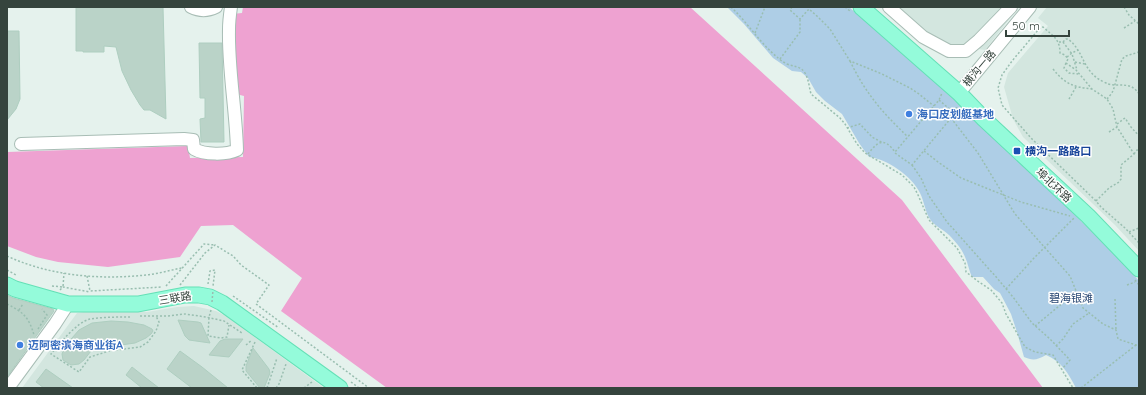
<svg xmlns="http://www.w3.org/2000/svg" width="1146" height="395" font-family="Quicksand,'Noto Sans SC',sans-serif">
<rect width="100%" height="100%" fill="#e5f2ed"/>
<g fill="#d3e6df">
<polygon points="894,7 1019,7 985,50 935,43"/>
<polygon points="1047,7 1139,7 1139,251 1115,225 1023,137 1013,119 1004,87 1008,73 1048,26 1038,18"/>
<polygon points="194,306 216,311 226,316 324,388 22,388 77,313 90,311 147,312 177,307"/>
</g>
<path fill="#aecee6" d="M727 7H849L978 120 1084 224 1127 267 1139 281V388H1076C1068 373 1062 362 1046 355 1037 360 1033 361 1024 357L1017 332 1011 314 1000 293 994 289 983 277H972C969 271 968 263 965 257 962 249 955 241 949 235 943 229 934 226 930 219 925 211 924 201 920 193 912 176 887 159 869 157L859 143 842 114 825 101 816 92 808 78 801 72 792 71 773 58 744 24Z"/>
<polygon fill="#eea2d1" points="243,7 690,7 902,200 1043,388 387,388 281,311 302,278 233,225 201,226 180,257 108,267 58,262 36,257 7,246 7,152 188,146 190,158 243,157 244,96 236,94 232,14 242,13"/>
<g fill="#bad3c8" stroke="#aecec0">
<polygon points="76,7 163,7 166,119 150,110 144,110 140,105 131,90 122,71 116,47 104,46 104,52 83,52 83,51 76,51"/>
<polygon points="7,31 19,31 20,99 16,109 7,120"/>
<polygon points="199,43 222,43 224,142 201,142 200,119 205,118 205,98 200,98"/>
<polygon points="7,295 13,298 53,309 54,311 7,377"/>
<polygon points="178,320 198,322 201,323 210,343 189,340 185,336"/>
<polygon points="111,321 128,322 144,325 152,329 153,331 151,334 146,338 135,343 121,345 95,347 91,351 84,360 79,364 71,365 63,360 62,354 65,346 79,330 92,323"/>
<polygon points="225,339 243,339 229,357 209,355 220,341"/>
<polygon points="253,348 269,369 270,373 264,388 260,388 246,371 246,366"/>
<polygon points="180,351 202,367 228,388 192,388 167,369"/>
<polygon points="132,367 146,378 159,388 142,388 126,375"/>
<polygon points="46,369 73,388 44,388 36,382"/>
</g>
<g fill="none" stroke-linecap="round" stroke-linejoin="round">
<g stroke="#a8bdb5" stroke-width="14">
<g id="minor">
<path d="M191 7C199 11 208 11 216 7"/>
<polyline points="889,7 923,37 949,51 966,51 979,40 1011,7"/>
<polyline points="959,93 1030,7"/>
<path d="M21 144 184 139 193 140 194 149C204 155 227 155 237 150 236 110 228 69 229 29 229 21 230 14 231 7"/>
<polyline points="8,388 55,324 68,304"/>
</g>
</g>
<g stroke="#64e0b6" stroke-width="17">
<g id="major">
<polyline points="861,7 959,93 984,119 1088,216 1139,269"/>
<polyline points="7,285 15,289 68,304 138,304 185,295 199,295 210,297 222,303 340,388"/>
</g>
</g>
<g stroke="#99beb0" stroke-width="1.5" stroke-dasharray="2 2" stroke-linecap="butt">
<path d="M731 7C747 22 759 42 777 57 779 59 783 62 787 64 794 67 801 66 805 73 809 80 809 87 811 94L840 118 845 124 857 144 865 153 902 175 914 187 918 195 929 220 957 248 965 263 966 272 979 282 991 290 1002 303 1006 314 1025 347 1035 352 1053 355 1073 388"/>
<polyline points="792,7 790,10 800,19 809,9 818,17 830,29 850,61 882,74 910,88 919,94 934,106"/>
<polyline points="845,7 850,11"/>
<polyline points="1124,7 1129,15 1139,24"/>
<polyline points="1138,7 1139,8"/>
<polyline points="1124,28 1135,21"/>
<polyline points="755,33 765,7"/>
<polyline points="1059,42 1063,42 1072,54 1077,70"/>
<path d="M1063 42 1066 39H1068C1084 51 1082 69 1100 80 1102 81 1106 83 1108 84 1120 87 1131 81 1139 94"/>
<polyline points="1067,57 1072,53 1078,50"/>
<polyline points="780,59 800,32 800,19"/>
<path d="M850 61C866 94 882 112 908 137"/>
<polyline points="1075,62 1085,64"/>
<polyline points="1066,63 1064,68 1069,73 1078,74"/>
<path d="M1053 69C1065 84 1073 87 1092 89"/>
<polyline points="1069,99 1076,87"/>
<polyline points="1107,99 1112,93 1114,88 1122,59 1126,56 1139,52"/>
<polyline points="939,100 954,113"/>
<polyline points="951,118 978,153 1015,214 1070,276 1083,308 1103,324 1116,330 1118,339 1136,345 1139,345"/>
<polyline points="1117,124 1125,118 1131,127 1139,136"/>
<polyline points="847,128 860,124 872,137 883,143"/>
<polyline points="1109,132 1117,127"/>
<polyline points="924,151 938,162 961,178 1021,202 1070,216"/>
<polyline points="895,153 912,165 951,118 957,107"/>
<path d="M868 154C878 141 884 137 895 152L939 100 942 93"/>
<polyline points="1134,154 1137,150 1139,151"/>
<polyline points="912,165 921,178 929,196 947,222 997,278 1013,297 1032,323 1050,339 1070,360 1062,369"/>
<path d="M1096 201 1109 188 1119 182 1121 179V165L1134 154 1117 127 1113 109 1107 99 1092 89 1076 70 1066 63 1068 59 1065 55 1060 53C1060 39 1053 36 1043 27L1039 29 1012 61 1002 75 998 88 1002 105 1031 138 1096 201 1101 207 1125 228 1139 243"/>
<polyline points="1129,232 1139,228"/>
<path d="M7 256C50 276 100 280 146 275 158 274 170 270 182 268"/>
<polyline points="7,270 16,275"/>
<polyline points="87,276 90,291 162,287"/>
<polyline points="1135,280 1139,285"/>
<polyline points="208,284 210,271 215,270 213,286"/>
<polyline points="180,285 205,253 215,245 233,256 241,265 269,285 256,304 369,388"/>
<polyline points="1127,285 1135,282"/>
<polyline points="52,286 63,287 64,273"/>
<polyline points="166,286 204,244 215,245"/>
<polyline points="1006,289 1034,258 1074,218"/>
<polyline points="60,290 63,287 90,292"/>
<polyline points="233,296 279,328"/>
<polyline points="1115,299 1116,330"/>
<path d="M7 304C23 312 29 317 34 335"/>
<polyline points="19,310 23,304"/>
<polyline points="211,310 209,317 208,336 221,338 227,337 229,325"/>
<polyline points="140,316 167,316 185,314 206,317 224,321 242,333"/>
<path d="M130 317C117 317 103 317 90 319 77 322 59 344 51 354L79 372 90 357 109 351 140 347 148 342 156 331 159 322 156 316"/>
<polyline points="1035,326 1076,292"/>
<polyline points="38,329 47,315 42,309"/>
<polyline points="255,342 242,370 257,388"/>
<polyline points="246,345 252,340"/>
<polyline points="1056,346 1063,339 1073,324 1089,313"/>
<polyline points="351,382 359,388"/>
<polyline points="267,388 277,358"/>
<polyline points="276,388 279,384 286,364"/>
<polyline points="304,388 312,382"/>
<polyline points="1081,388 1136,345"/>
</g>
<use href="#minor" stroke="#fff" stroke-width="12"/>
<use href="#major" stroke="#94fbda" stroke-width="15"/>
<polyline stroke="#99beb0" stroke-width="1.5" stroke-dasharray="2 2" stroke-linecap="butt" points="212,302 213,290"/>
</g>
<g fill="#3f7fe0" stroke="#fff" stroke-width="1.5">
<circle cx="909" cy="114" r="4"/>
<circle cx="20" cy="345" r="4"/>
</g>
<rect fill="#1a4fb4" stroke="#fff" stroke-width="1.5" x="1013" y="147" width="8" height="8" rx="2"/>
<g text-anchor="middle" stroke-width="3" stroke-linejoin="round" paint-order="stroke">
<g font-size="11" fill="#35443d" stroke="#fff">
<text transform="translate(979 68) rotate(-50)" y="4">横沟一路</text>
<text transform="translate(1054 185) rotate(43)" y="4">埠北环路</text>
<text transform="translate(175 298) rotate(-9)" y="4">三联路</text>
</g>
<g font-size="11" font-weight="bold" fill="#366cbe" stroke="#fff" text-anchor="start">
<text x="917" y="118">海口皮划艇基地</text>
<text x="28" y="349">迈阿密滨海商业街A</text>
</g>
<g font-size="11" font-weight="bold" fill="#164399" stroke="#fff" text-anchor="start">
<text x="1025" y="155">横沟一路路口</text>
</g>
<g font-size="11" fill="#2a4874" stroke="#fff">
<text x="1071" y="302">碧海银滩</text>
</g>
</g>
<rect width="1146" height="395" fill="none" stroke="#35443d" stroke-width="16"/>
<path d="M1006 30v6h63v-6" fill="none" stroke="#35443d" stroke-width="2"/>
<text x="1012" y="30" font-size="12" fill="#35443d" stroke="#ffffff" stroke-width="3" paint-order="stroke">50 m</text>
</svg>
